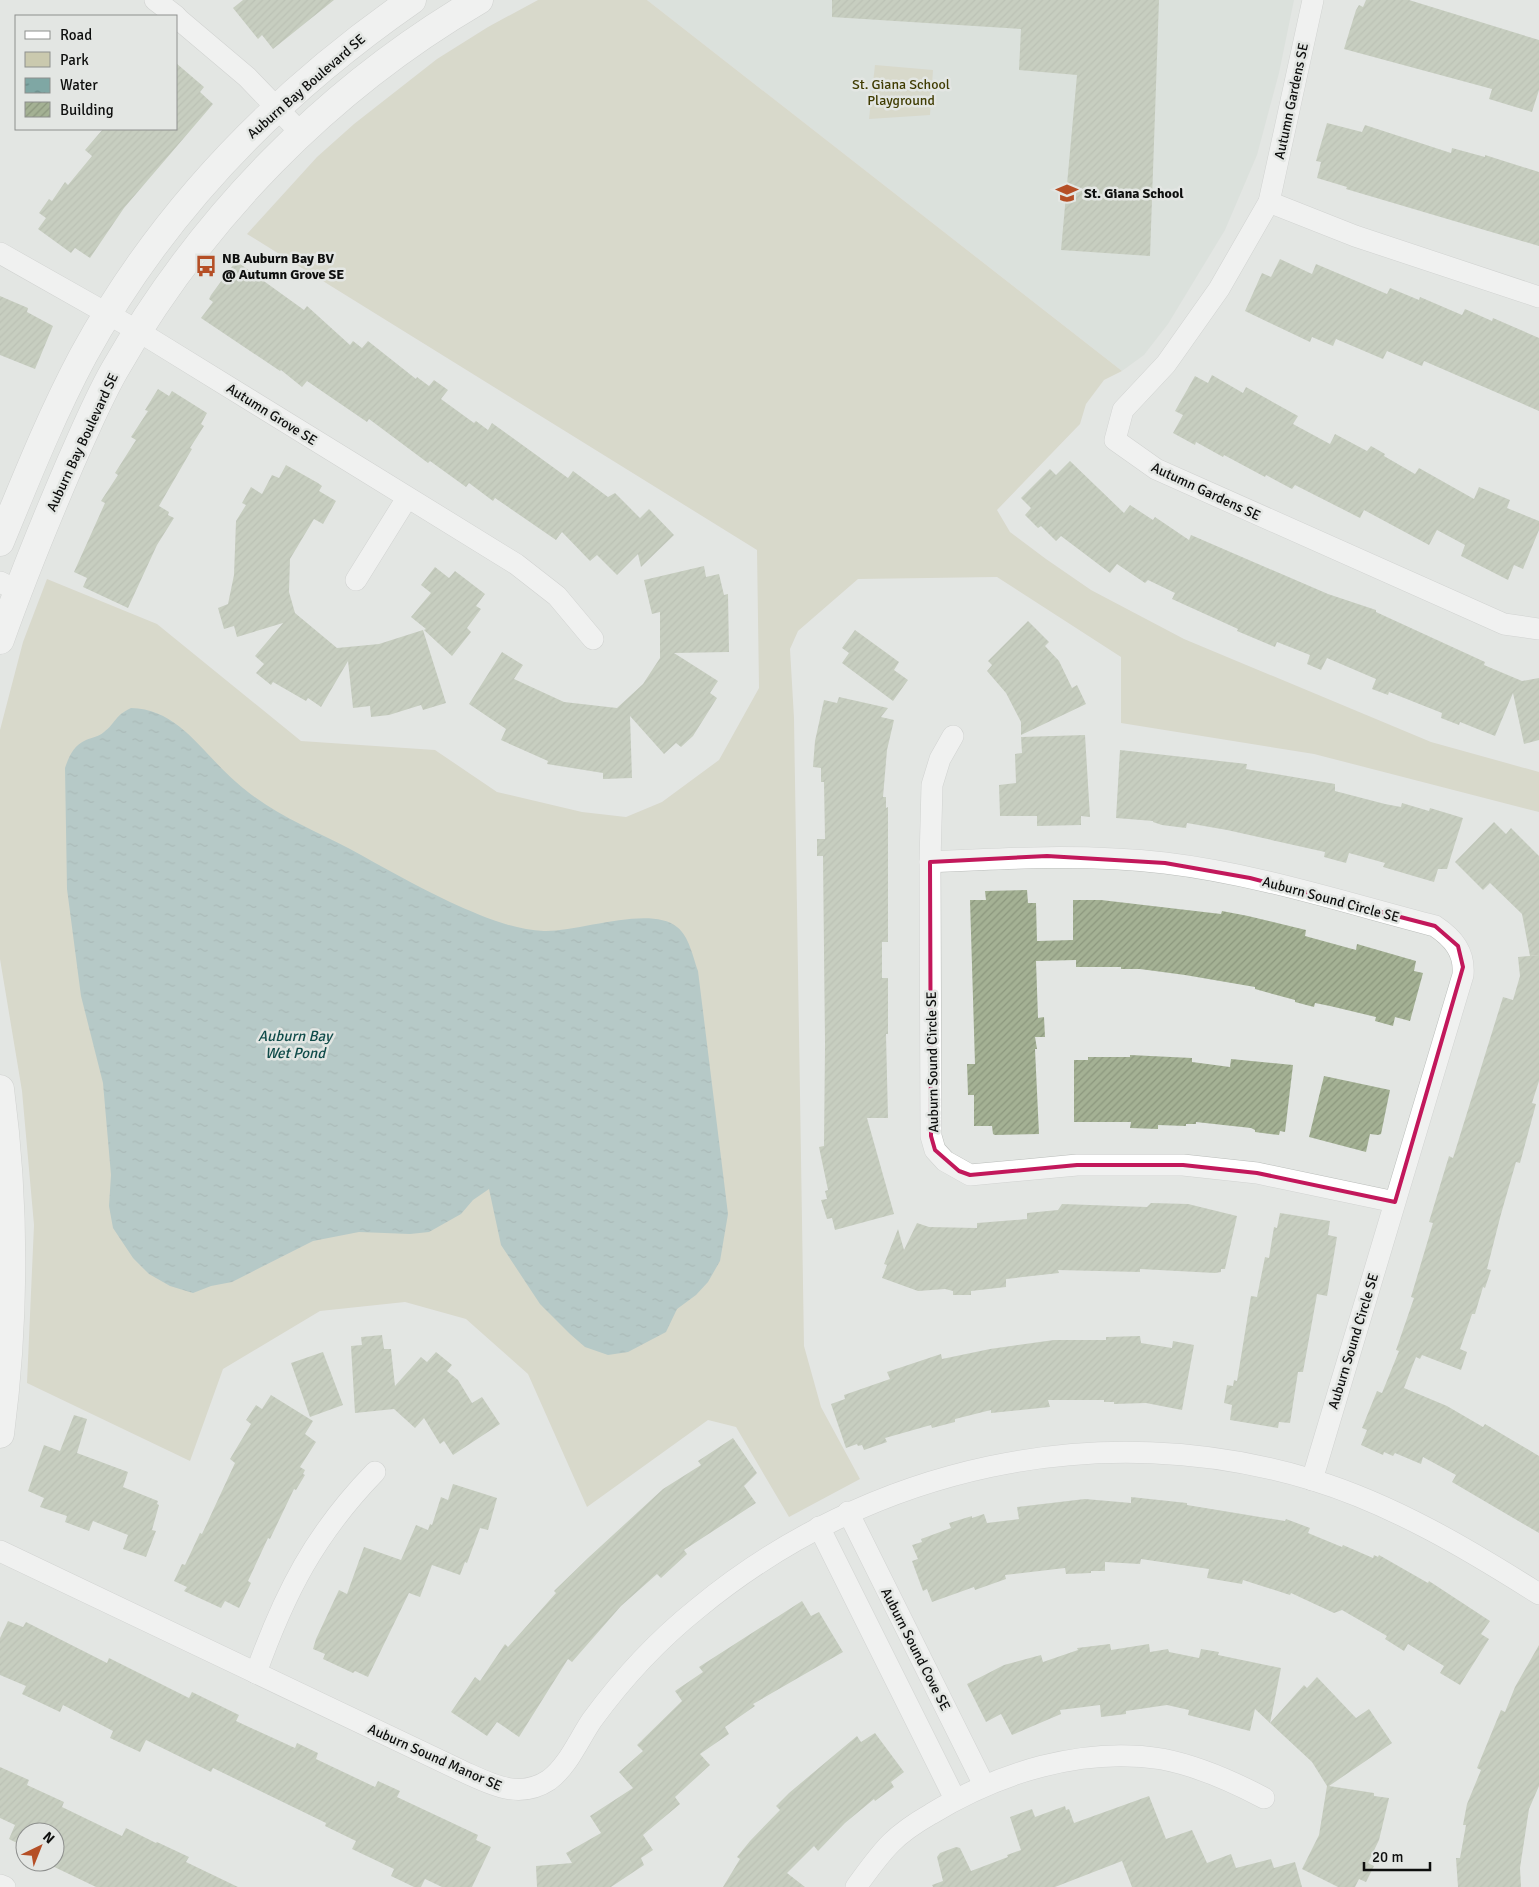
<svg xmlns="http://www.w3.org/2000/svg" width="1539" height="1887" font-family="Signika,sans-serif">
<defs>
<pattern id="water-ripples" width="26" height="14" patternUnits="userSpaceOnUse" patternTransform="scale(1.25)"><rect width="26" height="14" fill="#7fa7a4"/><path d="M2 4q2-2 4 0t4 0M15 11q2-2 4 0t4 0" fill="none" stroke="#668684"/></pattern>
<pattern id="building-hatch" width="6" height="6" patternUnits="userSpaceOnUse" patternTransform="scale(1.25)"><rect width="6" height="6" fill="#a4b194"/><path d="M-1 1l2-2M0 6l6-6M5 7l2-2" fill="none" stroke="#8c977e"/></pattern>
</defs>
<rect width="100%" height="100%" fill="#e3e6e3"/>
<polygon fill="#d1dbd2" points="647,0 1294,0 1279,73 1257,155 1225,230 1168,324 1144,355 1122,371"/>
<g fill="#cac9ae">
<polygon points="538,0 647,0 1122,371 1104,380 1086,404 1080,424 997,510 1010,532 1046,559 1091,590 1184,639 1431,742 1539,772 1539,812 1314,754 1121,723 1121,657 997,577 858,579 798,631 790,649 794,718 804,1346 821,1407 860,1479 789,1517 736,1427 708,1420 587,1507 528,1374 466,1319 405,1302 320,1311 223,1369 190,1461 27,1383 34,1225 22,1091 0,959 0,730 23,642 47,579 157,624 301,741 435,750 497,792 582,812 626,817 662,802 719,760 759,688 757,550 247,234 317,157 354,124 437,59 488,27"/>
<polygon points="875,65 933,70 930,115 869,119"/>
</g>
<path fill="url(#water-ripples)" d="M131 708C179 709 203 754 236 782 269 812 311 829 350 849 383 867 416 886 450 902 479 915 512 930 544 931 580 932 649 905 677 927 689 936 693 957 698 971L728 1214 720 1261 708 1282 696 1295 677 1309 666 1332 628 1352 608 1355 585 1347 570 1334 540 1304 501 1245 489 1189 473 1200 461 1214 429 1232 410 1234 359 1232 313 1241 232 1282 211 1286 193 1293 170 1286 149 1274 133 1258 113 1228 109 1206 111 1175 103 1083 81 996 67 889 65 768C69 756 74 745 86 740 93 737 98 737 104 732 116 723 114 716 131 708Z"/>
<g fill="url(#building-hatch)">
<polygon points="243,0 334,0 273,49 262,35 258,39 233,8"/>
<polygon points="832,0 1159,0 1150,256 1061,250 1077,75 1019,70 1021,29 832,17"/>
<polygon points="1366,0 1409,0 1539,40 1539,90 1532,112 1489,99 1492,89 1344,49 1356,10 1359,5 1363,7"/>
<polygon points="176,63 204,87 200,92 213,104 124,208 90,258 75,248 71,253 38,229 46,218 39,213 49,199 52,201 65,182 68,185 92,156 85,150 103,129 176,129"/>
<polygon points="1327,123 1362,132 1365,125 1451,153 1452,148 1485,157 1485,155 1539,172 1539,246 1346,189 1347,187 1317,178 1321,162 1316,161"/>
<polygon points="1280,259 1312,274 1316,264 1387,294 1390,288 1419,300 1420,297 1462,315 1465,309 1492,321 1493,318 1539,338 1539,411 1424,361 1422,366 1387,351 1383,359 1336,339 1333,346 1312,337 1310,342 1245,311 1262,273 1271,277"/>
<polygon points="236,261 304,310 307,306 350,345 353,341 362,348 368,341 416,379 417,377 429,386 434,380 448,390 441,399 474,423 476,421 488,430 492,423 568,478 573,471 608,497 615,493 640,518 649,509 674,535 641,567 638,554 617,575 597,555 590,561 562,532 556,540 495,498 493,501 469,483 466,487 430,461 428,463 369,419 367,422 307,381 302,387 281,370 280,371 201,318 213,302 209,299 211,295"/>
<polygon points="0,296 28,308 27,312 53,326 35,369 0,355"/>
<polygon points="1212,375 1243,393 1246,387 1298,416 1293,424 1330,444 1335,434 1367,451 1371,446 1385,454 1384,456 1415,474 1419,468 1474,499 1479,487 1510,500 1507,508 1539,521 1539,530 1523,569 1514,565 1508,580 1461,556 1465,545 1437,530 1429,545 1364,510 1360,518 1295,485 1292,489 1266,475 1265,477 1224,455 1223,457 1196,442 1195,445 1173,433 1183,415 1175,411 1195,376 1208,383"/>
<polygon points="158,389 169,396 172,391 207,413 201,424 204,426 190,448 192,449 159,506 169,512 168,515 174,518 157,545 128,608 83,587 87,578 74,572 105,503 101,501 118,475 115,473 136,440 131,437 148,411 145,410"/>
<polygon points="1070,461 1124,513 1130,505 1153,520 1155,517 1189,540 1191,535 1328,594 1376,610 1376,612 1485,662 1484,665 1522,681 1539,678 1539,740 1524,744 1513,693 1495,736 1460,722 1459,725 1441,718 1442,713 1389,692 1388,695 1372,689 1376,679 1327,658 1321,670 1307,664 1310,655 1277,642 1275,647 1237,631 1238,629 1172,599 1175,593 1148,580 1145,583 1117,564 1110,573 1061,536 1056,541 1041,526 1038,528 1025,515 1031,508 1021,498 1050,469 1056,475"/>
<polygon points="286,465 318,483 322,486 319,491 336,501 323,524 314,519 290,559 289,592 295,613 337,648 379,644 423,630 446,703 423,710 421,705 389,715 371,717 370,706 353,708 348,661 321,707 308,698 306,701 273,682 271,685 256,673 264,664 255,656 283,623 237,637 234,626 224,629 218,608 228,604 234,575 236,521 246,505 242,503 251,487 262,494 272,475 279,478"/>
<polygon points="704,566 706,577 719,574 724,595 728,594 729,652 674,653 718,681 710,693 717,698 693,736 681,747 676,743 664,754 630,716 632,778 603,779 603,773 547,764 548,761 501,740 506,729 469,704 502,652 523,665 514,679 564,702 617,708 643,684 660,658 660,612 652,614 644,580"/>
<polygon points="435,567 449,578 455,571 485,594 476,606 481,609 467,628 471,632 452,656 424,630 426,629 411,617 431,593 421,585"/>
<polygon points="1028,621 1049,642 1045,646 1059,661 1072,688 1077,685 1086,704 1021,735 1021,722 1006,693 987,671 992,665 988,661"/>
<polygon points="855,630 899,662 894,670 908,680 893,701 842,663 849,653 842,648"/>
<polygon points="839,697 888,708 881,717 894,720 887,750 883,797 886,797 886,808 888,807 888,942 882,942 882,978 888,978 888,1034 886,1034 888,1118 867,1118 894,1214 835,1230 832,1218 827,1219 821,1200 827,1199 825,1191 828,1190 819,1147 824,1146 825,1044 823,856 817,856 817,839 825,839 824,782 821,782 821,768 813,767 815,741 824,700 837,703"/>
<polygon points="1085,735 1090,817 1081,816 1081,825 1037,826 1037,816 1000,816 999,785 1016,783 1015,754 1022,753 1021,737"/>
<polygon points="1120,750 1247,764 1246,769 1335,784 1335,791 1385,804 1401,807 1402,803 1429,811 1430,808 1463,818 1447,869 1438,869 1434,882 1383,867 1385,863 1349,853 1346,863 1324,857 1325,852 1227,830 1187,823 1186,828 1162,825 1153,822 1153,821 1116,818"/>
<polygon points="1494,822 1506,834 1511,828 1539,856 1539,955 1530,956 1522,914 1490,883 1483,890 1455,862"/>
<polygon points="1027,890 1028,903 1036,903 1037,941 1073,940 1073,900 1101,900 1221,914 1222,911 1248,916 1306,930 1305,936 1356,950 1357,944 1416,961 1414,971 1423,973 1410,1021 1395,1017 1393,1026 1375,1021 1376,1017 1330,1006 1315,1003 1314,1007 1295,1002 1295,1000 1255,989 1255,987 1185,975 1140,969 1121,969 1121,967 1076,967 1076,960 1036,961 1038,1018 1044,1017 1045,1037 1035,1037 1037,1049 1035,1049 1039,1134 995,1135 993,1134 992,1126 974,1126 974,1095 968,1095 967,1064 975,1064 970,900 986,900 985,891"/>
<polygon points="1539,955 1539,1081 1532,1103 1536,1104 1520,1163 1516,1162 1501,1214 1487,1269 1491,1270 1485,1288 1483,1287 1475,1314 1472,1314 1460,1349 1467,1352 1461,1370 1422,1355 1420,1359 1416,1357 1404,1388 1447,1406 1483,1427 1485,1424 1539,1456 1539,1533 1452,1482 1456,1475 1423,1457 1421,1464 1395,1453 1393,1456 1384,1452 1383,1455 1361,1445 1367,1430 1362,1428 1377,1391 1382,1393 1399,1351 1396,1350 1414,1298 1411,1297 1433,1223 1429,1222 1449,1156 1453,1158 1503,997 1513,1000 1520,976 1518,957"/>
<polygon points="1130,1055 1192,1058 1192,1062 1230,1067 1231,1059 1293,1065 1285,1132 1280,1131 1279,1135 1255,1132 1255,1130 1251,1128 1196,1122 1196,1124 1186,1124 1186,1126 1158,1125 1158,1129 1130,1128 1131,1122 1074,1122 1074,1060 1088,1060 1088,1057 1130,1057"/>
<polygon points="1324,1076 1390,1090 1381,1134 1378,1135 1370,1134 1366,1152 1309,1137"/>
<polygon points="1151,1203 1188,1204 1237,1216 1225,1269 1221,1269 1221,1272 1215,1273 1140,1269 1140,1272 1058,1270 1059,1273 1006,1279 1006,1287 971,1291 971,1295 953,1295 953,1291 945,1289 918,1291 882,1278 887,1265 884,1264 898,1229 904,1250 917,1223 929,1227 977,1228 977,1223 1027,1219 1027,1213 1058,1210 1062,1204 1147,1207"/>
<polygon points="1280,1213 1330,1221 1328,1235 1337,1237 1327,1296 1317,1294 1316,1300 1303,1372 1298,1372 1290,1423 1279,1422 1278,1428 1230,1420 1232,1405 1224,1403 1227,1385 1233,1386 1234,1380 1237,1381 1251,1296 1257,1297 1265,1257 1269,1258 1274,1227 1277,1228"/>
<polygon points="382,1335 384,1349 391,1349 395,1386 421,1357 427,1362 436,1352 452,1365 447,1371 458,1380 472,1403 482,1397 500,1424 453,1455 444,1441 440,1444 424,1418 415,1428 394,1409 355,1413 351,1346 362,1345 361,1337"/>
<polygon points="1140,1336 1141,1343 1172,1348 1173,1341 1194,1345 1182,1410 1146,1403 1114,1404 1114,1402 1104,1402 1104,1400 1048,1400 1050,1407 991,1413 991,1410 955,1419 955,1422 932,1428 931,1425 885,1438 887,1442 864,1450 862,1445 858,1446 857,1444 846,1448 831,1404 845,1399 844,1395 890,1379 887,1372 941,1354 942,1359 990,1349 1054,1340 1106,1340 1106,1337"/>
<polygon points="323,1352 343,1405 310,1417 291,1363"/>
<polygon points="271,1395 313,1421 305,1434 316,1442 300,1467 305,1470 303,1474 305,1475 296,1490 294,1489 270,1539 268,1538 248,1581 251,1583 239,1608 225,1601 221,1608 184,1591 187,1587 174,1581 182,1564 185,1565 200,1533 202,1534 235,1463 230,1459 251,1424 246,1420 256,1405 262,1409"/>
<polygon points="74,1415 87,1419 77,1453 128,1472 123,1487 158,1501 157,1504 159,1505 152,1530 156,1531 146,1557 123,1549 128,1535 93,1521 89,1531 65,1522 67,1516 40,1507 44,1498 28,1491 44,1445 60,1451"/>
<polygon points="733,1438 757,1473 744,1486 756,1503 684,1550 687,1554 661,1578 657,1574 621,1606 572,1662 568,1659 519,1737 497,1722 487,1736 451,1712 475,1677 480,1681 505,1644 508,1647 556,1593 554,1591 588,1558 663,1489 701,1465 698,1461"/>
<polygon points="453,1484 497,1498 488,1530 480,1528 467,1563 465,1562 460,1575 432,1565 420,1597 409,1593 368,1677 355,1671 353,1673 323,1659 325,1654 313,1649 316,1639 339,1590 347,1594 364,1547 401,1560 416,1525 428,1530 430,1524 432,1525 441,1497 448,1500"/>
<polygon points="1131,1497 1187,1503 1187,1505 1285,1521 1286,1519 1310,1528 1308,1533 1342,1547 1343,1545 1373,1558 1374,1555 1378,1557 1379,1555 1428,1583 1429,1581 1490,1621 1481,1634 1489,1639 1460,1685 1440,1673 1444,1666 1408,1644 1404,1651 1385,1639 1387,1636 1342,1610 1334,1613 1291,1593 1290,1595 1243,1580 1242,1584 1207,1578 1209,1569 1141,1559 1140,1564 1105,1562 1105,1571 1091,1571 1091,1573 1066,1574 1065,1568 1005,1575 1006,1579 975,1590 974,1587 932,1602 927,1589 923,1591 912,1561 918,1559 912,1545 922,1542 921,1539 951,1528 949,1523 972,1516 972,1518 984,1514 987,1523 1019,1519 1017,1507 1085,1499 1131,1503"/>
<polygon points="802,1601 811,1616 819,1612 843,1652 753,1704 755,1706 725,1727 729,1734 700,1754 710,1765 675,1797 680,1804 643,1835 653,1850 641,1858 644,1865 611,1887 537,1887 536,1866 572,1863 566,1853 601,1833 590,1816 633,1788 619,1772 643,1751 637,1745 682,1701 675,1691 703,1672 699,1667"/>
<polygon points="8,1621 23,1627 26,1622 107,1663 109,1658 189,1698 192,1692 239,1715 236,1721 295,1748 297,1743 318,1753 316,1759 375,1787 378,1781 400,1791 397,1797 478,1835 476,1840 491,1847 472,1887 442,1887 425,1879 421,1887 414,1887 391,1876 394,1869 352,1849 356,1841 325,1826 326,1823 213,1768 211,1772 146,1740 140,1752 110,1738 113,1731 63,1705 60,1712 22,1694 26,1686 0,1675 0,1638"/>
<polygon points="1110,1644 1111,1650 1149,1644 1150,1652 1168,1649 1169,1652 1199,1658 1201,1649 1219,1652 1218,1655 1281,1668 1270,1723 1255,1709 1250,1731 1188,1715 1189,1710 1167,1705 1126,1711 1126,1714 1101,1717 1100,1705 1060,1710 1061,1714 1012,1735 1001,1714 986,1722 967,1684 1004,1665 1041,1655 1043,1662 1078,1650 1077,1648"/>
<polygon points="1539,1645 1539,1786 1529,1809 1520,1868 1521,1887 1458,1887 1456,1858 1460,1858 1466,1825 1463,1825 1467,1804 1481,1770 1477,1768 1501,1710 1505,1712 1515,1687"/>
<polygon points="1317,1677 1356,1718 1369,1709 1392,1743 1329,1786 1374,1793 1374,1796 1389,1798 1379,1840 1368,1863 1374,1866 1366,1882 1359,1879 1355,1887 1338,1887 1302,1869 1319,1835 1327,1786 1312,1762 1270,1723 1304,1685 1307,1688"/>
<polygon points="875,1733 904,1772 891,1782 894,1787 875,1801 874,1799 845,1823 818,1851 814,1846 787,1873 805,1887 723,1887 740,1859 737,1857 750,1841 780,1810 776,1806 789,1793 857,1736 861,1742"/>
<polygon points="0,1767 29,1780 27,1785 64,1802 62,1807 122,1836 126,1828 156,1843 157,1842 189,1857 186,1862 238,1887 96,1887 44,1862 55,1862 55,1832 25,1832 25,1853 20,1851 23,1846 9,1839 15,1825 0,1818"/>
<polygon points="1149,1796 1166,1839 1192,1830 1207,1863 1231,1854 1236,1868 1271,1859 1274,1868 1295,1862 1302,1887 1132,1887 1122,1861 1055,1887 933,1887 932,1885 943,1881 937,1857 940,1853 956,1847 960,1848 971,1871 1008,1857 1007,1855 1021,1850 1010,1817 1032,1809 1035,1817 1065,1806 1066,1810 1069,1809 1074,1823"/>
</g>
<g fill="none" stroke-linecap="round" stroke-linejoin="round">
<g stroke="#babdba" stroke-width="22">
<g id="street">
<polyline points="155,0 176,16"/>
<polyline points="1313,0 1269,202 1219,289 1166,364 1123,410 1115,440 1156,469 1504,624 1539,629"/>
<polyline points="176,17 247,77 301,133"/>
<polyline points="1269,202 1355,236 1539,297"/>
<polyline points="0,253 138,331 516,564 557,596 593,639"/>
<polyline points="356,580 407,498"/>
<polyline points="0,582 18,591"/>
<polyline points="930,862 932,785 940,759 953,736"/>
<path d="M1312 1480 1463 975C1465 952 1453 938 1435 926 1346 903 1257 874 1165 863 1086 854 1008 858 930 862L931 1136 935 1150 945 1161 970 1175 1077 1165H1183L1257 1173 1395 1202"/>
<polyline points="848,1512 984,1785"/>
<polyline points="819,1527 955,1799"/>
<path d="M0 1551 462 1771C491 1784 519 1800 549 1780 568 1766 579 1739 592 1720 622 1679 658 1640 698 1608 869 1467 1099 1415 1313 1480 1394 1505 1468 1549 1539 1594"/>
<path d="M256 1673C285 1592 315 1534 375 1472"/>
<polyline points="0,1885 5,1887"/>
<path d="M856 1887C867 1872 878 1856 891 1843 903 1831 917 1822 931 1814 998 1773 1083 1746 1162 1759 1198 1766 1232 1781 1264 1798"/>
</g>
</g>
<g stroke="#babdba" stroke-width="29">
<g id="secondary">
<path d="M0 542C26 479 51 416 83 356 162 211 278 93 412 0"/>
<path d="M0 640C21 581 45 522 70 464 84 433 97 401 114 371 201 218 327 89 479 0"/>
<path d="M0 1089C15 1203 15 1319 0 1434"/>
</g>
</g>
<use href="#street" stroke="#fff" stroke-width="21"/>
<use href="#secondary" stroke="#fff" stroke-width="28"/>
</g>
<path d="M0 0H1539V1887H0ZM1047 856 1165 863 1250 878 1435 926 1458 946 1463 967 1395 1202 1257 1173 1183 1165H1077L970 1175 959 1171 935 1150 931 1136 930 862Z" fill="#e3e6e3" fill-opacity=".55" fill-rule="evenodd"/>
<path fill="none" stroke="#c2185b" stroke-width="4" stroke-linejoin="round" d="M1047 856 1165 863 1250 878 1435 926 1458 946 1463 967 1395 1202 1257 1173 1183 1165H1077L970 1175 959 1171 935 1150 931 1136 930 862Z"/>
<defs>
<g id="school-bare" transform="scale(1.725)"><path d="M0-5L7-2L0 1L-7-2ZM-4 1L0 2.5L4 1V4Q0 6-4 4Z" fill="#b54f26" stroke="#e3e6e3" stroke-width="2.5" paint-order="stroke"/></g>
<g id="bus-bare" transform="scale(1.725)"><path d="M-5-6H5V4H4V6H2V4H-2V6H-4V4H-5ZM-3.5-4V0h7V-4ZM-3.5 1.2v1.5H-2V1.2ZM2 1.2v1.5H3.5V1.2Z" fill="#b54f26" stroke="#e3e6e3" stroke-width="2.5" paint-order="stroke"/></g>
</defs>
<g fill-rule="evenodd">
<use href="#school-bare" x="1067" y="193"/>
<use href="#bus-bare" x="206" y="266"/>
</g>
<g text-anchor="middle" stroke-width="5" stroke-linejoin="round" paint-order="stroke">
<g font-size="14" fill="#403c02" stroke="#e3e6e3">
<text x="901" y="89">St. Giana School<tspan x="901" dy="16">Playground</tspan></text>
</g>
<g font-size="14" fill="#0e0f0e" stroke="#e3e6e3">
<text transform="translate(306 86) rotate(-41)" y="5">Auburn Bay Boulevard SE</text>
<text transform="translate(1291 101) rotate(-78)" y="5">Autumn Gardens SE</text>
<text transform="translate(272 414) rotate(32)" y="5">Autumn Grove SE</text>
<text transform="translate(82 442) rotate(-65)" y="5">Auburn Bay Boulevard SE</text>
<text transform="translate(1206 491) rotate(25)" y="5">Autumn Gardens SE</text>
<text transform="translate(1331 899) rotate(15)" y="5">Auburn Sound Circle SE</text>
<text transform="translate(932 1062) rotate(-91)" y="5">Auburn Sound Circle SE</text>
<text transform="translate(1353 1341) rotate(-73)" y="5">Auburn Sound Circle SE</text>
<text transform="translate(916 1649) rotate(63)" y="5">Auburn Sound Cove SE</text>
<text transform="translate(435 1757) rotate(24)" y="5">Auburn Sound Manor SE</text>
</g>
<g font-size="14" font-weight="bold" fill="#0e0f0e" stroke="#e3e6e3" text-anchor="start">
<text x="1084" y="198">St. Giana School</text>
<text x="222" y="263">NB Auburn Bay BV<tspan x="222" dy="16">@ Autumn Grove SE</tspan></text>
</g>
<g font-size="15" font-style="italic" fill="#0f4b49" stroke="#e3e6e3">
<text x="295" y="1041">Auburn Bay<tspan x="295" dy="17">Wet Pond</tspan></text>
</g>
</g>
<rect x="15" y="15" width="162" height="115" fill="#e3e6e3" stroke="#8e908e"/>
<rect x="25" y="31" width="25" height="8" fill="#ffffff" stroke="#8e908e"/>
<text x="60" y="40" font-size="15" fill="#0e0f0e">Road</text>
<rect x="25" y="52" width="25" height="15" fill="#cac9ae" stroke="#8e908e"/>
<text x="60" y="65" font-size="15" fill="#0e0f0e">Park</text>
<rect x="25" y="78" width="25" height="15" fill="url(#water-ripples)" stroke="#8e908e"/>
<text x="60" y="90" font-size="15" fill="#0e0f0e">Water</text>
<rect x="25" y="102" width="25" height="15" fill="url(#building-hatch)" stroke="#8e908e"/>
<text x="60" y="115" font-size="15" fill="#0e0f0e">Building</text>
<g transform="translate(40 1847) rotate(43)"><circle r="24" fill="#e3e6e3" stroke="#8e908e"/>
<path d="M0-4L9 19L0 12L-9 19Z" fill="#b54f26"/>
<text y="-8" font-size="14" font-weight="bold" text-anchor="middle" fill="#0e0f0e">N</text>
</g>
<path d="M1364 1862v8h66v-8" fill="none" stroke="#0e0f0e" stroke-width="2.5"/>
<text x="1372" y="1862" font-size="15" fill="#0e0f0e" stroke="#e3e6e3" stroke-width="4" paint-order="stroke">20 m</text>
</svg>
